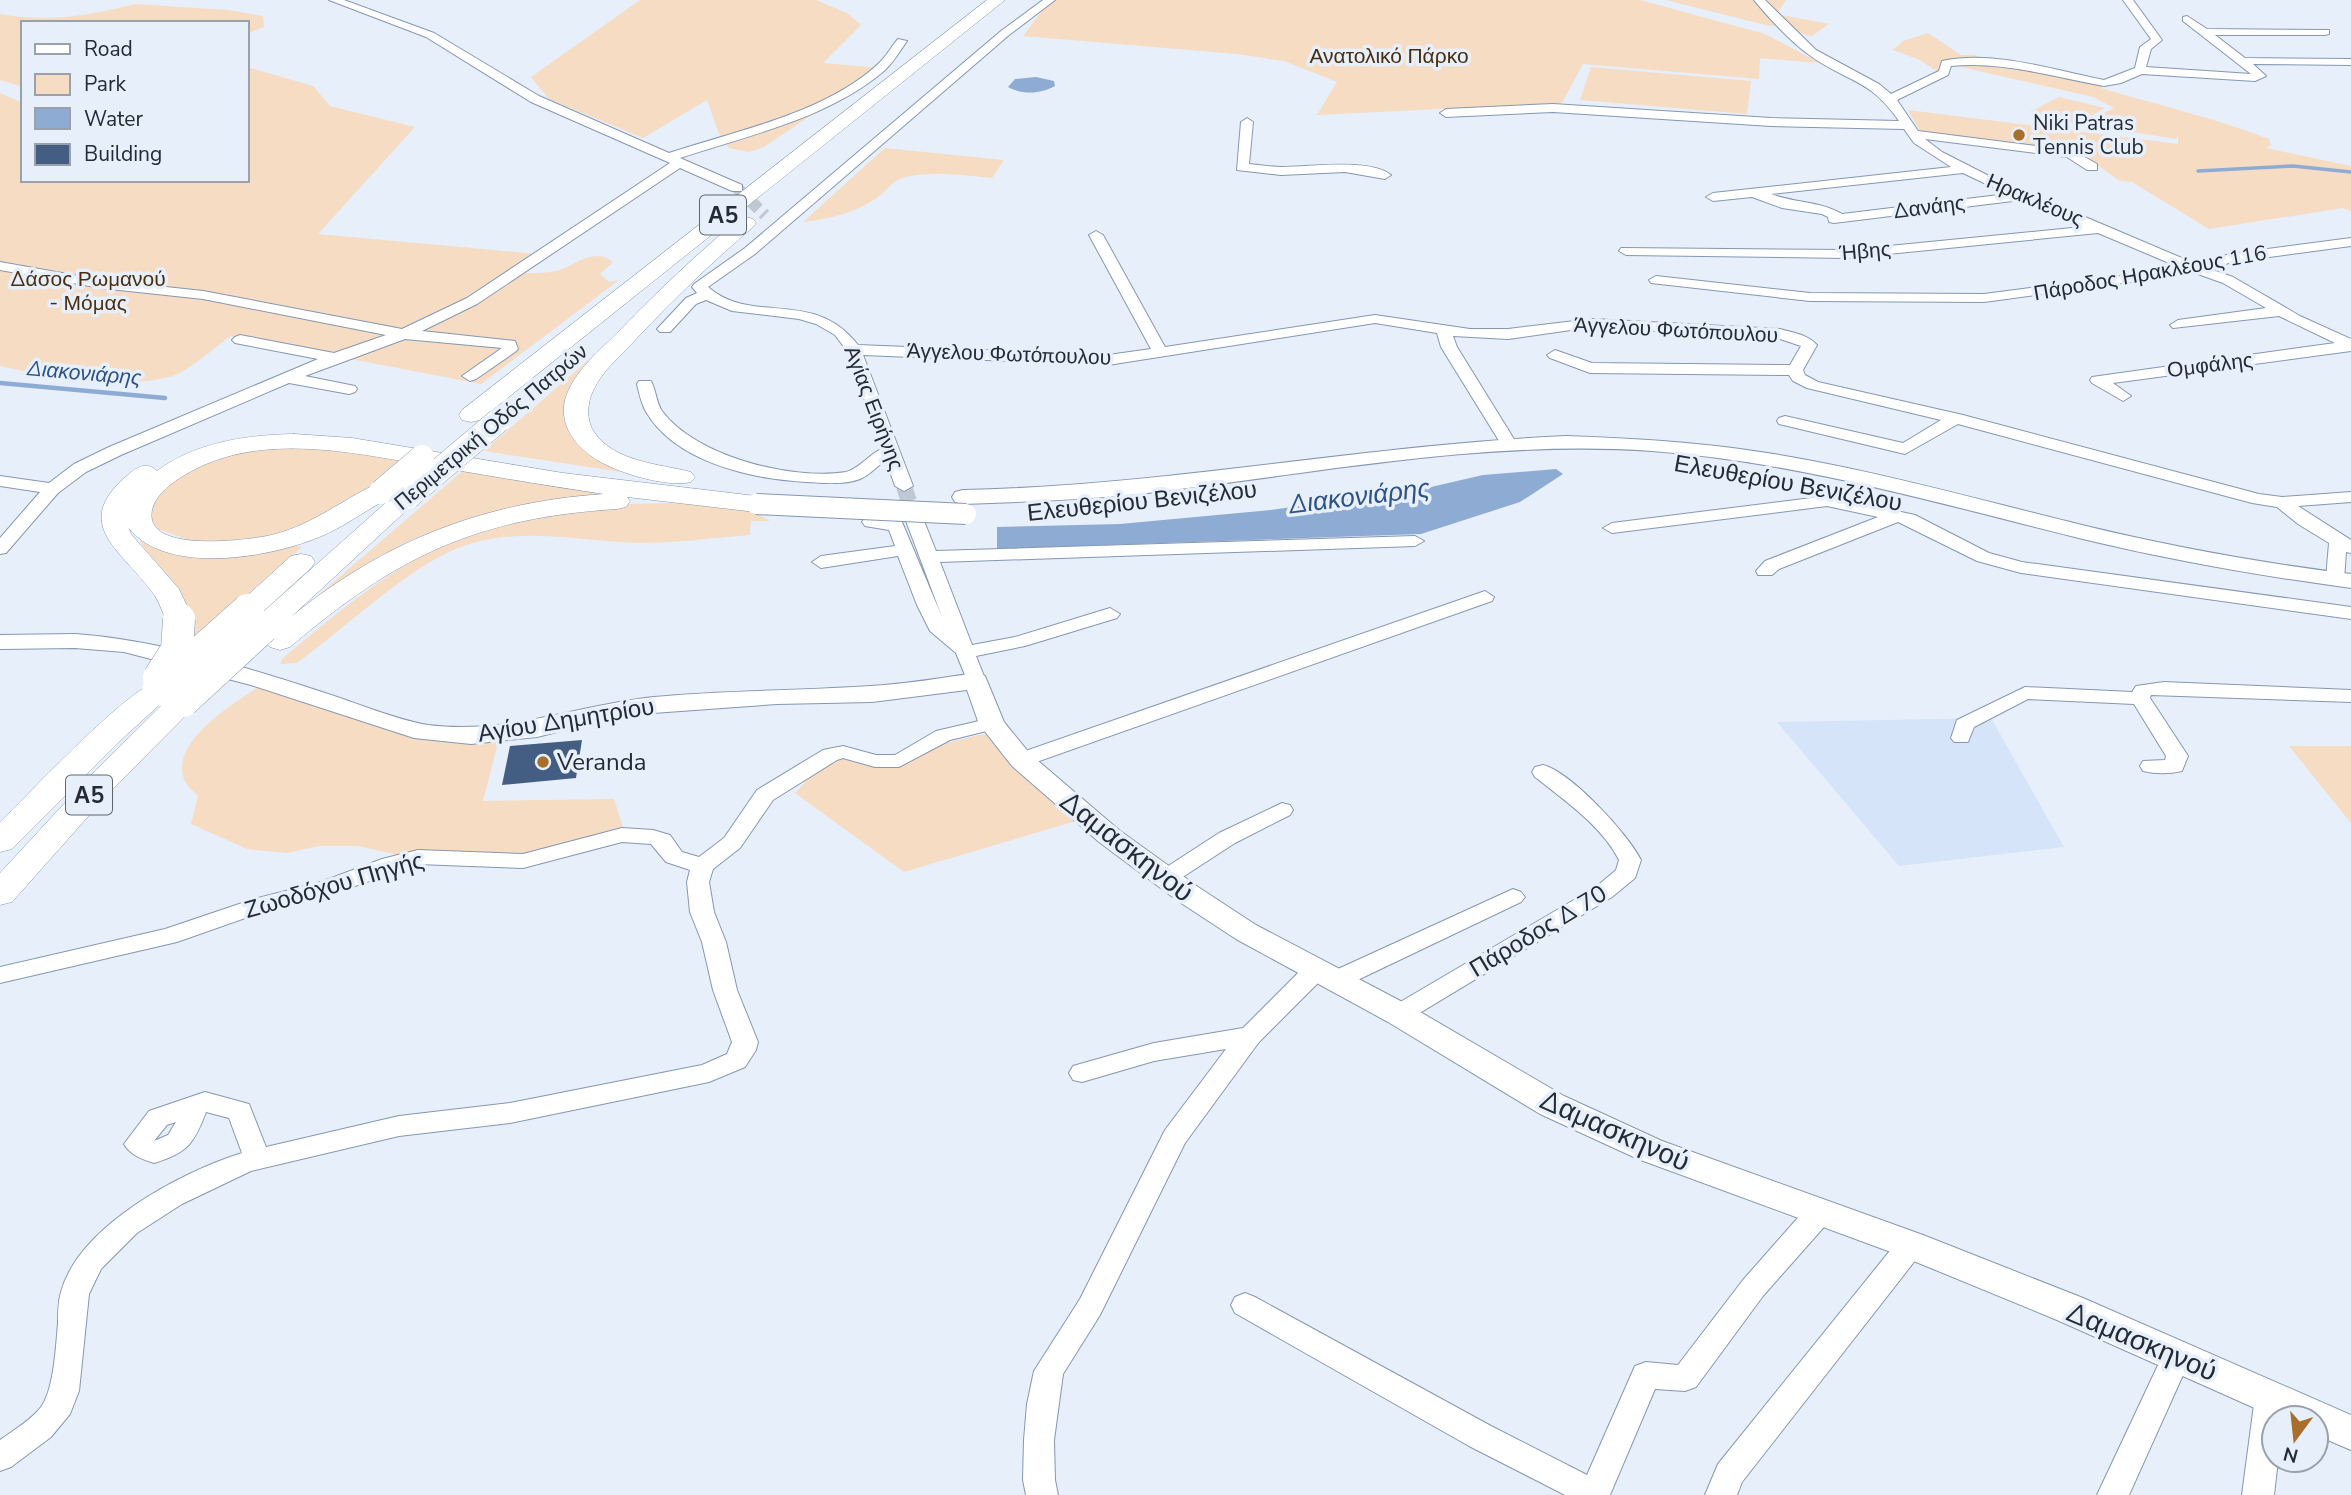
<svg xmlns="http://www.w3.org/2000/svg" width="2351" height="1495" font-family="'Nunito Sans',sans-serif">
<rect width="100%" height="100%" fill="#e7effb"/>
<polygon fill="#d5e4f9" points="1991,718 2064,847 1899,866 1777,722"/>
<g fill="#f6dcc3">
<polygon points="640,0 816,0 847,13 861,25 823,63 881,68 764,147 749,152 729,148 719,134 707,100 643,138 549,99 531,77"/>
<polygon points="1055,0 1640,0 1765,34 1820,63 1760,58 1759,79 1583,64 1562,103 1317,115 1337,82 1284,61 1237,54 1023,36 1045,7"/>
<polygon points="1666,0 1752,0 1779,25 1770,26"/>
<path d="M1765 0H1786L1777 14 1829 24 1812 36C1794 34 1774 15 1765 0Z"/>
<path d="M135 4 229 10 263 16 264 27 247 34V23H23V87L0 80V14C50 23 86 16 135 4Z"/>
<polygon points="1928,33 1961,55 1975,55 1984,59 1959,59 1938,72 1920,60 1893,50 1903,41"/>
<path d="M1988 62 2102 85 2101 88C2157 105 2215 118 2269 139L2271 145 2266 148 2351 166V211L2343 208 2209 229 2132 182 2120 181 2083 155 1921 133 1908 110 2178 144V136L2176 139 2082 124 2114 108 2093 97 1952 65Z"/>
<path d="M247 67 313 86 330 106 415 127 318 234 537 254 511 272C525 273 541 274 556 271 575 266 594 246 613 262L600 274 609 282 619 280 481 384 231 336C216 346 190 370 173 376 127 390 46 377 0 366V93L23 103V180H247Z"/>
<polygon points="1591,67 1751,81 1747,114 1580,100"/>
<polygon points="2059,97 2105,108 2077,124 2030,112"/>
<path d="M885 148 1004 160 992 178C968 175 921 170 900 179 890 183 884 194 875 199 853 214 828 219 803 222Z"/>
<polygon points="623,330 567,427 574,438 628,473 484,451"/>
<polygon points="277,444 402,458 342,510 266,539 197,543 158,529 150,518 151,501 165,484 207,461"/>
<path d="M465 469 630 494C564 504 494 509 431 532 366 556 313 605 258 647Z"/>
<path d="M629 504C671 504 735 498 770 521H751L750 535C713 538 675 543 638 543 578 541 516 525 458 548 406 569 344 629 297 663L280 664 282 659C330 619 377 578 433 550 493 521 563 510 629 504Z"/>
<path d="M140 540 180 554 293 545 302 547 188 646C191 598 182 592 152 557 147 551 141 545 140 540Z"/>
<path d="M261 685 373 721 499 739 483 801 614 799 624 830 533 857 450 853 398 855 358 846H318L287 853 247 849 191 824 198 796C194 792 186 785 184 779 170 740 235 703 261 685Z"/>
<path d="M990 733 1076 821 904 872 795 793C807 781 820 763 837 758 850 755 861 766 873 763 913 754 950 740 990 733Z"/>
<polygon points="2289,746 2351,746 2351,823"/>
</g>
<g fill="#8eabd4">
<path d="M1036 77 1054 81 1055 86C1041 94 1022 95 1008 87L1015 79Z"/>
<polygon points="1556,469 1563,474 1520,502 1421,534 997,549 997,527 1120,524 1271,510 1431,487 1483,475"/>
</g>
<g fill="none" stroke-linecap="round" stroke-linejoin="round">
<polyline stroke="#8eabd4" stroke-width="3.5" points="2198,171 2293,166 2351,172"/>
<polyline stroke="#8eabd4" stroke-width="4.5" points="0,383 165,398"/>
</g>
<polygon fill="#445e83" points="582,740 576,778 502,785 510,746"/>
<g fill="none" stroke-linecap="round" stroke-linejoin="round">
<polyline stroke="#c0c8d3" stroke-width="12" stroke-dasharray="12 6" stroke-linecap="butt" points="737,188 765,215"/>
<polyline stroke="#c0c8d3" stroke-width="16" stroke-dasharray="16 8" stroke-linecap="butt" points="904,486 915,521"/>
<g stroke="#8597b2" stroke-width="2">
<g id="minor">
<path d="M329 0H344L434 33 539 96 669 153C735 131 826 113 878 64 886 57 891 47 898 39L907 41C900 51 893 63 884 71 827 119 749 135 680 158L742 185V191H732L680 168 477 304 422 331 515 341 518 349 515 352 476 379 470 381 462 376 502 348 405 339 305 376 355 386 357 389 355 392 349 394 289 383 121 455 86 472 58 493 6 553 0 554V538L40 492 0 486V476L49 483 74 464 109 447 318 359 235 343 232 340 235 337 240 335 334 353 386 335 203 299 101 288 0 270V262L101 280 203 291 402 329 467 298 670 163 531 102 426 37Z"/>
<path d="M1043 0H1055L1009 35 755 254 708 287C753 326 813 287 858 345L1108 355 1151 349 1089 235 1096 231 1103 235 1165 347 1375 315 1470 329H1508L1592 319 1780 329C1794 333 1807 334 1817 345L1803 370 1805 375 1818 382 1963 415 2259 494 2282 497 2351 492V502L2298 506 2351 540V553L2346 552 2344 579 2335 585 2328 583 2326 579 2329 543 2298 524 2277 507 2252 503 1958 424 1905 454 1779 424 1777 421 1779 418 1785 416 1903 443 1941 420 1807 388 1793 381 1789 375 1590 373 1550 358 1547 355 1555 350 1592 363 1790 365 1801 346 1780 339 1592 327 1508 339 1453 336 1457 347 1517 444 1509 449 1501 444 1441 347 1437 333 1375 323 1108 365 863 355 913 486 904 491 895 486 886 460C877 466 870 475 860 479 844 485 823 483 806 482 751 479 674 462 645 410 641 402 639 393 637 384L639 381H651C656 390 656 402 662 411 695 456 792 481 846 472 859 469 869 454 882 449L847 351 835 335 816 324 799 319 732 311 706 300 696 304 670 332H660L657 329 686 298 697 293 692 287 694 284 745 248 1001 31Z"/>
<path d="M1754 0H1765L1816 50 1879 84 1891 94 1939 71 1942 61C1994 50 2053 70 2104 80L2135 68 2140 47 2151 39 2123 0H2133L2162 40 2151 49 2146 67 2251 74 2183 21V17L2187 16 2207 29 2329 30V34L2325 35H2215L2245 58 2351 59V65L2253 64 2266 76 2255 81 2142 74 2121 83 2104 86C2054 77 2002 61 1951 66L1948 75 1897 100 1918 131 2074 151 2097 164V170H2087L2067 157 1925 139 1942 152 1991 177 2196 264 2230 254 2351 238V246L2232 262 2210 269 2233 277 2300 316 2351 339V351L2113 383 2131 396 2123 401 2092 383 2090 380 2092 377 2335 343 2279 316 2173 328 2170 325 2178 320 2266 308 2223 283 2195 273 1984 302 1810 301 1651 283 1649 280 1656 276 1810 293 1984 294 2181 268 2098 233 1848 258 1626 255 1619 251 1621 248 1848 250 2082 227 2021 200 1834 223 1829 222 1828 217 1822 214 1782 208 1752 197 1713 201 1706 197 1713 193 1951 167 1914 143 1904 129 1771 126 1553 112 1446 117 1440 113 1446 109 1553 104 1771 118 1899 121C1869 77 1845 82 1808 54 1789 40 1769 18 1754 0ZM1963 173 2007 194 1842 214C1821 201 1794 203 1771 194Z"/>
<path d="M1247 118 1253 122 1249 164C1260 165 1271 167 1282 167 1309 167 1370 158 1391 175L1385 179 1345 172 1281 175 1237 170 1241 122Z"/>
<polygon points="1827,496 1915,515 1989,553 2022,562 2351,607 2351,619 2021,573 1977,561 1898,522 1779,569 1772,575 1758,575 1756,571 1765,561 1878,517 1827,506 1612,533 1603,528 1612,523"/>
<polygon points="915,516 924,521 936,551 1415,536 1424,541 1415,546 940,562 972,645 1015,637 1110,608 1120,614 1117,618 1025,646 976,656 986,681 983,685 969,685 956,653 930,631 917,605 898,556 821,568 812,562 821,556 895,546 889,530 865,526 862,522 865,518 871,517 902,522 942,617 906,521"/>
<polygon points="1485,591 1494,597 1492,601 1028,765 1014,765 1010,760 1014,755"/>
<path d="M2164 682 2351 690V702L2151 695 2150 698 2188 756 2182 771C2169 774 2156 774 2143 771L2140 766 2143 761 2165 760 2166 756 2134 704 2028 699 1974 727 1968 742H1954L1951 738 1957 720 2025 687 2132 692 2136 686Z"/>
<path d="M992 718 999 720 1002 724 999 728 950 740 899 767H875L843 758 837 760 773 800 740 848 713 869 709 882 714 912 726 942 737 990 758 1042 756 1050 745 1067 709 1082 510 1123 399 1136 251 1171 182 1204 137 1233 101 1269 89 1294 79 1391 70 1414 51 1437 11 1467 0 1471V1440C14 1430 31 1420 41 1407 54 1390 56 1345 58 1323 58 1313 58 1302 61 1292 79 1226 181 1172 242 1153L229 1118 206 1112C194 1144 187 1153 154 1163 142 1159 130 1155 124 1144L149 1111 196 1095 205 1092 249 1104 266 1147 399 1116 510 1103 702 1065 727 1054 732 1042 713 990 702 942 690 912 687 882 690 870 666 862 651 844 622 842 523 868 418 864 335 893 268 910 177 942 0 983V967L165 929 254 899 321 882 382 859 418 850 523 854 622 828 653 830 670 835 682 852 699 857 724 838 757 790 823 750 843 746 876 755H895L936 731ZM176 1122 168 1135 154 1141 167 1125Z"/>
<path d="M1543 765C1571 772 1628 834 1641 860L1635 878 1612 897 1408 1020 1399 1023 1390 1020 1387 1014 1390 1008 1596 887 1616 870 1619 860C1602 826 1564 800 1535 777L1532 772 1535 767Z"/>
<polygon points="1282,803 1290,805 1293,810 1290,815 1235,843 1175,882 1167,884 1159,882 1156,877 1159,872 1219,833"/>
<polygon points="1513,889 1521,892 1525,897 1521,902 1345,986 1336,988 1327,986 1324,980 1327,974"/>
<polygon points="1316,962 1325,964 1328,970 1325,976 1259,1042 1185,1143 1100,1315 1063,1374 1054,1440 1055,1480 1058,1495 1026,1495 1023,1480 1024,1440 1027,1404 1034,1371 1080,1299 1165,1130 1226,1049 1154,1061 1082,1082 1073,1080 1069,1073 1073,1066 1154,1043 1243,1028 1307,964"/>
<polygon points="1821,1200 1831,1203 1835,1211 1831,1219 1763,1296 1696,1387 1685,1391 1655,1389 1610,1495 1565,1495 1469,1446 1235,1313 1231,1305 1235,1297 1245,1293 1255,1297 1491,1426 1587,1475 1635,1366 1646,1362 1678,1365 1743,1280 1811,1203"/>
<polygon points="1911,1234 1921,1237 1925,1245 1921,1253 1742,1482 1737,1495 1705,1495 1718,1464 1901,1237"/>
<polygon points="2177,1342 2187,1346 2192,1355 2129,1495 2097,1495 2167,1346"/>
<polygon points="2270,1384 2281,1388 2285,1397 2283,1418 2274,1418 2274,1460 2278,1460 2274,1495 2242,1495 2255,1397 2259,1388"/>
</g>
</g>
<g stroke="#8597b2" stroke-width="2">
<g id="major">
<path d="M1566 436C1624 438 1682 441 1740 449 1857 465 1971 498 2086 526 2173 547 2261 563 2351 574V588C2262 576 2175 561 2087 540 1944 505 1800 462 1652 451 1480 439 1309 475 1139 494 1081 500 1022 502 963 504L955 502 952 497 955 492 963 490C1165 486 1364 445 1566 436Z"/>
<path d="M75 634C159 640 242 666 322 692 354 702 397 720 428 725 508 735 576 705 654 697 726 690 798 691 871 686 906 684 941 678 976 673L985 676 1004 722 1030 754 1119 830 1198 887 1256 925 1410 1006 1564 1096 1662 1141 1923 1235 2083 1298 2351 1415V1450L2316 1435V1418H2277L2057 1320 1899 1255 1638 1159 1540 1114 1388 1022 1236 939 1178 901 1099 842 1012 766 979 724 967 690 872 702 777 704 653 713 606 720 537 737 471 744 414 738 251 685 124 652 75 648 0 649V635Z"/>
</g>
</g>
<g stroke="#8597b2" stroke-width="1">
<g id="highway">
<polygon points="987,0 1005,0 480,420 471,422 462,420 459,415 462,410"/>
<path d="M746 217 753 219 756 223 753 227C712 262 674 299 637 338 622 355 602 370 593 391 587 403 586 420 594 432 614 462 660 464 691 472L695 477 691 482C668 488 619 473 599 461 577 448 559 427 565 400 573 371 602 349 621 329 659 290 698 253 739 219Z"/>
<path d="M294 434 352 438 563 473 756 496 765 498 769 504 765 510 756 512 627 497 630 501 626 507 617 509C476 518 397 556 290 647L280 650 270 647 265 641 271 634 263 636 253 633 249 627 253 621 399 491 408 489 417 491 421 497 291 617C384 541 484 502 604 494 548 486 492 476 437 467 357 454 263 430 188 473 174 481 156 493 152 510 143 554 246 540 267 536 307 528 336 504 372 486L381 484 390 486 394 492 390 498C367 509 347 525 324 535 275 557 167 577 129 528L131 534 179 589 193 619 189 625 179 628 169 625C163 616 161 605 155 596 125 552 67 525 129 474 138 466 148 462 157 471 196 442 247 435 294 434Z"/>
<polygon points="301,554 311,556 315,562 311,568 258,616 248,619 238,616 234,610 238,604 291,556"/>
<path d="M158 681 169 684 173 690 169 696 122 739 12 849 0 852V822C29 794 128 688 158 681Z"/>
<polygon points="183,692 194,695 198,701 194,707 109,793 12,902 0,905 0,873 87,779 172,695"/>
</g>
</g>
<use href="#minor" fill="#fff" fill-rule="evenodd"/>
<use href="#major" fill="#fff" fill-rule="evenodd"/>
<use href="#highway" fill="#fff" fill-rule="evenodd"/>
<g stroke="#8597b2" stroke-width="22" stroke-linecap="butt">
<polyline id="major-bridge" points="756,504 966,514"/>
</g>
<g stroke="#8597b2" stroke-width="25" stroke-linecap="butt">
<g id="highway-bridge-far1">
<polyline points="381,492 422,457"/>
<polyline points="408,497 499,420"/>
</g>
</g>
<g stroke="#8597b2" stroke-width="33" stroke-linecap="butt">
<g id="highway-bridge">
<polyline points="159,678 177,650 179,619"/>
<polyline points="158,690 248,610"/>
<polyline points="183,701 263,627"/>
</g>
</g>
<use href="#major-bridge" stroke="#fff" stroke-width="20"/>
<use href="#highway-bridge-far1" stroke="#fff" stroke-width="24"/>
<use href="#highway-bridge" stroke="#fff" stroke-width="32"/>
</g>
<g fill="#a76e2c" stroke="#e7effb" stroke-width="2.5">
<circle cx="2019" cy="135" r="7"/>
<circle cx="543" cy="762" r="7"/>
</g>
<g text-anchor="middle" stroke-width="7" stroke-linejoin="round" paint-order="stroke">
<g font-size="21" fill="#492e0f" stroke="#e7effb">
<text x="1389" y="63">Ανατολικό Πάρκο</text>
<text x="88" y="286">Δάσος Ρωμανού<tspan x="88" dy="24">- Μόμας</tspan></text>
</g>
<g font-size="21" fill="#232b35" stroke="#e7effb" text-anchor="start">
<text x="2033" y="130">Niki Patras<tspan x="2033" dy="24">Tennis Club</tspan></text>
</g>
<g font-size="21" fill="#232b35" stroke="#e7effb">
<text transform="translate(2035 200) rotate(23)" y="7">Ηρακλέους</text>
<text transform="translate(1929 207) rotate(-7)" y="7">Δανάης</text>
<text transform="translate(1865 251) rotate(-5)" y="7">Ήβης</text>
<text transform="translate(2150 273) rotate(-10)" y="7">Πάροδος Ηρακλέους 116</text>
<text transform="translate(1676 330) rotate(3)" y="7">Άγγελου Φωτόπουλου</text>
<text transform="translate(1009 354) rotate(2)" y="7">Άγγελου Φωτόπουλου</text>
<text transform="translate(2210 365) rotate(-7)" y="7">Ομφάλης</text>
<text transform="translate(874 408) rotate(69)" y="7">Αγίας Ειρήνης</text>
<text transform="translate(491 427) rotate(-40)" y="7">Περιμετρική Οδός Πατρών</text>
</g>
<g font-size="21" font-style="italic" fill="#2e5389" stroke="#e7effb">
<text transform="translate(84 373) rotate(5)" y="7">Διακονιάρης</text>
</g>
<g fill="#e7effb" stroke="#5e6670" stroke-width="2">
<rect x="700" y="195.5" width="46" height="39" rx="5"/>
<rect x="66" y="775.5" width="46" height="39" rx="5"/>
</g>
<g font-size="23" font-weight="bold" fill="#232b35">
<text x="723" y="223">Α5</text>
<text x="89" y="803">Α5</text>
</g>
<g font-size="24" fill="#232b35" stroke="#e7effb">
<text transform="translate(1788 483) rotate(10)" y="8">Ελευθερίου Βενιζέλου</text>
<text transform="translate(1142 501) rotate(-6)" y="8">Ελευθερίου Βενιζέλου</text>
<text transform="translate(566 720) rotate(-9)" y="8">Αγίου Δημητρίου</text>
<text transform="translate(334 885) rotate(-16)" y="8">Ζωοδόχου Πηγής</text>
<text transform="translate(1538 931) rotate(-31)" y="8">Πάροδος Δ 70</text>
</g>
<g font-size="24" fill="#232b35" stroke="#e7effb" text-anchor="start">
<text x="557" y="770">Veranda</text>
</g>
<g font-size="26" font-style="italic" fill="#2e5389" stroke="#e7effb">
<text transform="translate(1359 496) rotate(-7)" y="9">Διακονιάρης</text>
</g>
<g font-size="28" fill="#232b35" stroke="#e7effb">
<text transform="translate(1127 846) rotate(38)" y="10">Δαμασκηνού</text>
<text transform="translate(1615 1130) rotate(24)" y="10">Δαμασκηνού</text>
<text transform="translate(2142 1341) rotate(23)" y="10">Δαμασκηνού</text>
</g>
</g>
<rect x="21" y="21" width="228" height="161" fill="#e7effb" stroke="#99a1ac" stroke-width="2"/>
<rect x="35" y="44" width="35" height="10" fill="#ffffff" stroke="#99a1ac" stroke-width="2"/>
<text x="84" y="56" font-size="21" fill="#232b35">Road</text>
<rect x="35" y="74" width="35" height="21" fill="#f6dcc3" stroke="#99a1ac" stroke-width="2"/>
<text x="84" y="91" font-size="21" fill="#232b35">Park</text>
<rect x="35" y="108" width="35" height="21" fill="#8eabd4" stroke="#99a1ac" stroke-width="2"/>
<text x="84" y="126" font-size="21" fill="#232b35">Water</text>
<rect x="35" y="144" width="35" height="21" fill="#445e83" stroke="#99a1ac" stroke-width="2"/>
<text x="84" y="161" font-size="21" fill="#232b35">Building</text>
<g transform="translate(2295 1439) rotate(195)"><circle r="33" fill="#e7effb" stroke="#99a1ac" stroke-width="2"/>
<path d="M0-5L12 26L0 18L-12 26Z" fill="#a76e2c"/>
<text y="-10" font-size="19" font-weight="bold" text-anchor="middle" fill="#232b35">N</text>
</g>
</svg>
